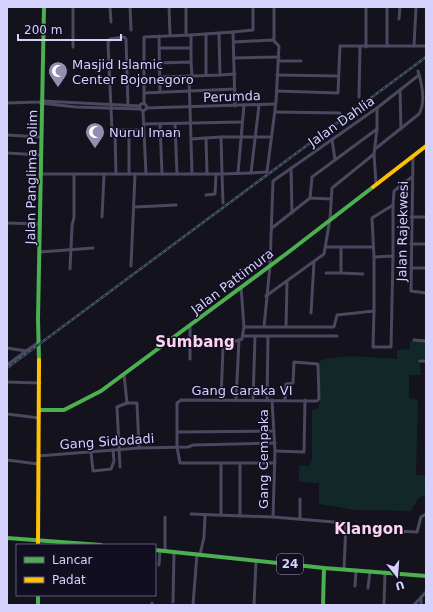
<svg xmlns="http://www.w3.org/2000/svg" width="433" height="612" font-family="'DejaVu Sans',sans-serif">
<rect width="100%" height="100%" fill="#14121d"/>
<path fill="#122828" d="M410 341 426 342V359L419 360 421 375H409V398L418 400 416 475H426V494L418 499 411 511 356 510 319 504V483L299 482V466H309L312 459V410L318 409 320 402V361C341 353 374 358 397 359V350L410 349Z"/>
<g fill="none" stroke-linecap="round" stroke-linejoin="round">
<g stroke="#49485e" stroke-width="3">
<polyline points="73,7 73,47"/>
<polyline points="110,7 111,22"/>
<polyline points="130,7 131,30"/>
<polyline points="169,7 170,35"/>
<polyline points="274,7 274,40"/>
<polyline points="399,19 400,7"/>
<polyline points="233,32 253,30 253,7"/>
<polyline points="206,34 206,75"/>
<polyline points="186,35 186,7"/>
<polyline points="191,35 233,32 235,106"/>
<polyline points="159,36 160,92"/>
<polyline points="234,42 273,40 279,46 276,102 267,172 251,173 259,105"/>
<polyline points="387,46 387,7"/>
<polyline points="414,46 416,7"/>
<polyline points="366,47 366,7"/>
<polyline points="159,48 191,48"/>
<polyline points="234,58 279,57"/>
<polyline points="278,61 301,61"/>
<polyline points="159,63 191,62 192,76 189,76 192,174"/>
<polyline points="220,75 235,74"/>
<polyline points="277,75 338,76"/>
<polyline points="192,76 220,75 219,33"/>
<polyline points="160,77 189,76"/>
<polyline points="400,90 401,129"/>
<polyline points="277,91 338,93 340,46 426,46"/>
<polyline points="144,93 235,89"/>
<polyline points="359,97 360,47"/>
<polyline points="7,103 39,102 42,101 140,106"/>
<polyline points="40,103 76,107 140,109"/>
<circle cx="143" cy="107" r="3.5"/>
<polyline points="144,104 144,37 191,35 191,62"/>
<polyline points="128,105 126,39 124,37 110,39 108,43 112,130 143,130"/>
<polyline points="147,108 275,104"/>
<polyline points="143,111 146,174"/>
<polyline points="275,112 340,113"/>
<polyline points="144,124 242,122"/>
<polyline points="160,124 162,174"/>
<polyline points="175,124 177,174"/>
<polyline points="377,129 377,108"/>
<polyline points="115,131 116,174"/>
<polyline points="129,131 129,174"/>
<polyline points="7,135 41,137"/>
<polyline points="191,139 206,138"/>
<polyline points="332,139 335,160"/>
<path d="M375 149 419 114C426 102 422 84 418 71"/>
<polyline points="7,153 41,155"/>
<polyline points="374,154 376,183"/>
<polyline points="413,156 411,291 426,293"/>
<polyline points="291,168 292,213"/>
<polyline points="238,173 244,105"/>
<polyline points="40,174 74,174"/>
<polyline points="207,174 206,138 221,137"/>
<polyline points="206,195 215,194 216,174"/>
<polyline points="223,203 222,174 251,173"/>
<polyline points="135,207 176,205"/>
<polyline points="102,217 104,174"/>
<polyline points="411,217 426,217"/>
<polyline points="7,223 40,224"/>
<polyline points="272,228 310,198 331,199"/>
<polyline points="411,244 426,244"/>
<polyline points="326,247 373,247"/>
<polyline points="341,247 341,273 363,274"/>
<polyline points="40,252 93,248"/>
<polyline points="393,256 393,205"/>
<polyline points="131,266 135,174 222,174 221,137 271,137"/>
<polyline points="411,268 426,268"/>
<polyline points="70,269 72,226 74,217 74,174 135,174"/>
<polyline points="326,273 341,273"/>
<polyline points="241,287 244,327 264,327 270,266 273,181 377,108 419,75"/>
<polyline points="266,296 324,254 330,219 332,188 374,154 377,129 312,177 310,198"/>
<polyline points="374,311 374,257"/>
<polyline points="311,313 314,262"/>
<polyline points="264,327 334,327 337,315 374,311 373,347 391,347 393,256 374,257 372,218 393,205 394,191 412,177"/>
<polyline points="286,327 287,282"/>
<polyline points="244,336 337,336"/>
<polyline points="414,340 426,341"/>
<polyline points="7,348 26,351 39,342"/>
<polyline points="190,359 190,326"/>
<polyline points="420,361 426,361"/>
<polyline points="7,365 26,351"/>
<polyline points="7,382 40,383"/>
<polyline points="221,400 223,348 226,344 242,339 244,327"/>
<polyline points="236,400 239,340"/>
<polyline points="267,400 268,336"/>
<polyline points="272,400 275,451 273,517"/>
<polyline points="253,401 255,336"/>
<polyline points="127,403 137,403 139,448"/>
<polyline points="7,414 39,418"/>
<polyline points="177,432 274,431"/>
<polyline points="275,451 304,452 305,400"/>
<polyline points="91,453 93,471 111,469 114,461 113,450"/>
<polyline points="38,456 139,448 188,447 193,445 275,443"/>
<polyline points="7,460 38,464"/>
<polyline points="240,463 240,516"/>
<polyline points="275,463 180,463 177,447 177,403 181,400 317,401 319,399 318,364 294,362 293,383 286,384 285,400"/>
<polyline points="120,467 117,407 127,403 124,374"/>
<polyline points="191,514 273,517 346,523 344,569"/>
<polyline points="221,515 221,464"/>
<polyline points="300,519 300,499"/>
<polyline points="347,529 417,532 421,517 426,514"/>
<polyline points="165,551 165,517"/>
<polyline points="200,555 204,537 205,515"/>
<polyline points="159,565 160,550"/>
<polyline points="355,586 356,570"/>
<polyline points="368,588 370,571"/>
<polyline points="173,602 174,552"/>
<polyline points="152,603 152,605"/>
<polyline points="384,604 385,572"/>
<polyline points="193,605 197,554"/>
<polyline points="254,605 256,561"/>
<polyline points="414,605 426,592"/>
<polyline points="421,605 421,597"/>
</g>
<g stroke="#4caf50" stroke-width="4">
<polyline points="39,360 38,319 44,7"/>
<polyline points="40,410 64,410 101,391 286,254 373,187"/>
<polyline points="7,538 101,545"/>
<polyline points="155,550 324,568 426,576"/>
<polyline points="38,595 38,605"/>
<polyline points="323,605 324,568"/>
</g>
<g stroke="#ffc107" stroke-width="4">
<polyline points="373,187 426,146"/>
<polyline points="38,545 39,360"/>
</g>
<g stroke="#425666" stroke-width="2.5">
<polyline id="rail" points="7,368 426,57"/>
</g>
<use href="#rail" stroke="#110e22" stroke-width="1" stroke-dasharray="3" stroke-linecap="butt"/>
</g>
<defs>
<g id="mosque-pin" transform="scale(1)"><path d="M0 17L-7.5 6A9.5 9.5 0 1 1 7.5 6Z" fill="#918eaf" stroke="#110e22"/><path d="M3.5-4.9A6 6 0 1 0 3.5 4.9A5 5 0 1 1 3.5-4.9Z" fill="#fff"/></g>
</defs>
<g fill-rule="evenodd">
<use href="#mosque-pin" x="58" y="71"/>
<use href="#mosque-pin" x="95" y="132"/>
</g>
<g text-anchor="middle" stroke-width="3" stroke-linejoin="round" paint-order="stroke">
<rect fill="#110e22" stroke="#9a96bb" stroke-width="1" x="277" y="554" width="26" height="20" rx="3"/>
<g font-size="12" font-weight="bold" fill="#d5d1fd">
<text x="290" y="568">24</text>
</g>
<g font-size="13" fill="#d5d1fd" stroke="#110e22" text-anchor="start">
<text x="72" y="69">Masjid Islamic<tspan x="72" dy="15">Center Bojonegoro</tspan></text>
<text x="109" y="137">Nurul Iman</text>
</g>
<g font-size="13" fill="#d5d1fd" stroke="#110e22">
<text transform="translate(232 96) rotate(-2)" y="5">Perumda</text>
<text transform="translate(341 121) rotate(-35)" y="5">Jalan Dahlia</text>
<text transform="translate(31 177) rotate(-89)" y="5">Jalan Panglima Polim</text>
<text transform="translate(402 231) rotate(-89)" y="5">Jalan Rajekwesi</text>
<text transform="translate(232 281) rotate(-37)" y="5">Jalan Pattimura</text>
<text x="242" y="395">Gang Caraka VI</text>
<text transform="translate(107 441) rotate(-4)" y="5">Gang Sidodadi</text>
<text transform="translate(263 459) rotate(-90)" y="5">Gang Cempaka</text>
</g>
<g font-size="15" font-weight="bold" fill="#fdd3ee" stroke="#110e22">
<text x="195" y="347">Sumbang</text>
<text x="369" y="534">Klangon</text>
</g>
</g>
<rect width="433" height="612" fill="none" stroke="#d5d1fd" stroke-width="16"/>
<rect x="16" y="544" width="140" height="52" fill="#110e22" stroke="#5f5c7a"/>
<rect x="24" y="557" width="20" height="6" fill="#4caf50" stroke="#5f5c7a"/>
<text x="52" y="564" font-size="12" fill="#d5d1fd">Lancar</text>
<rect x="24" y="577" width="20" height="6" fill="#ffc107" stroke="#5f5c7a"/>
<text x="52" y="584" font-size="12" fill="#d5d1fd">Padat</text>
<g transform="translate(397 576) rotate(163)" stroke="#110e22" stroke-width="3" paint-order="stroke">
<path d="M0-3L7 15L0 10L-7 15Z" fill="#d5d1fd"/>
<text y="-6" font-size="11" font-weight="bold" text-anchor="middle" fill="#d5d1fd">U</text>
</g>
<path d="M18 34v6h103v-6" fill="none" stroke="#d5d1fd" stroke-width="2"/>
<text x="24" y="34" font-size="12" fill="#d5d1fd" stroke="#110e22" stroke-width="3" paint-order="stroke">200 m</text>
</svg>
